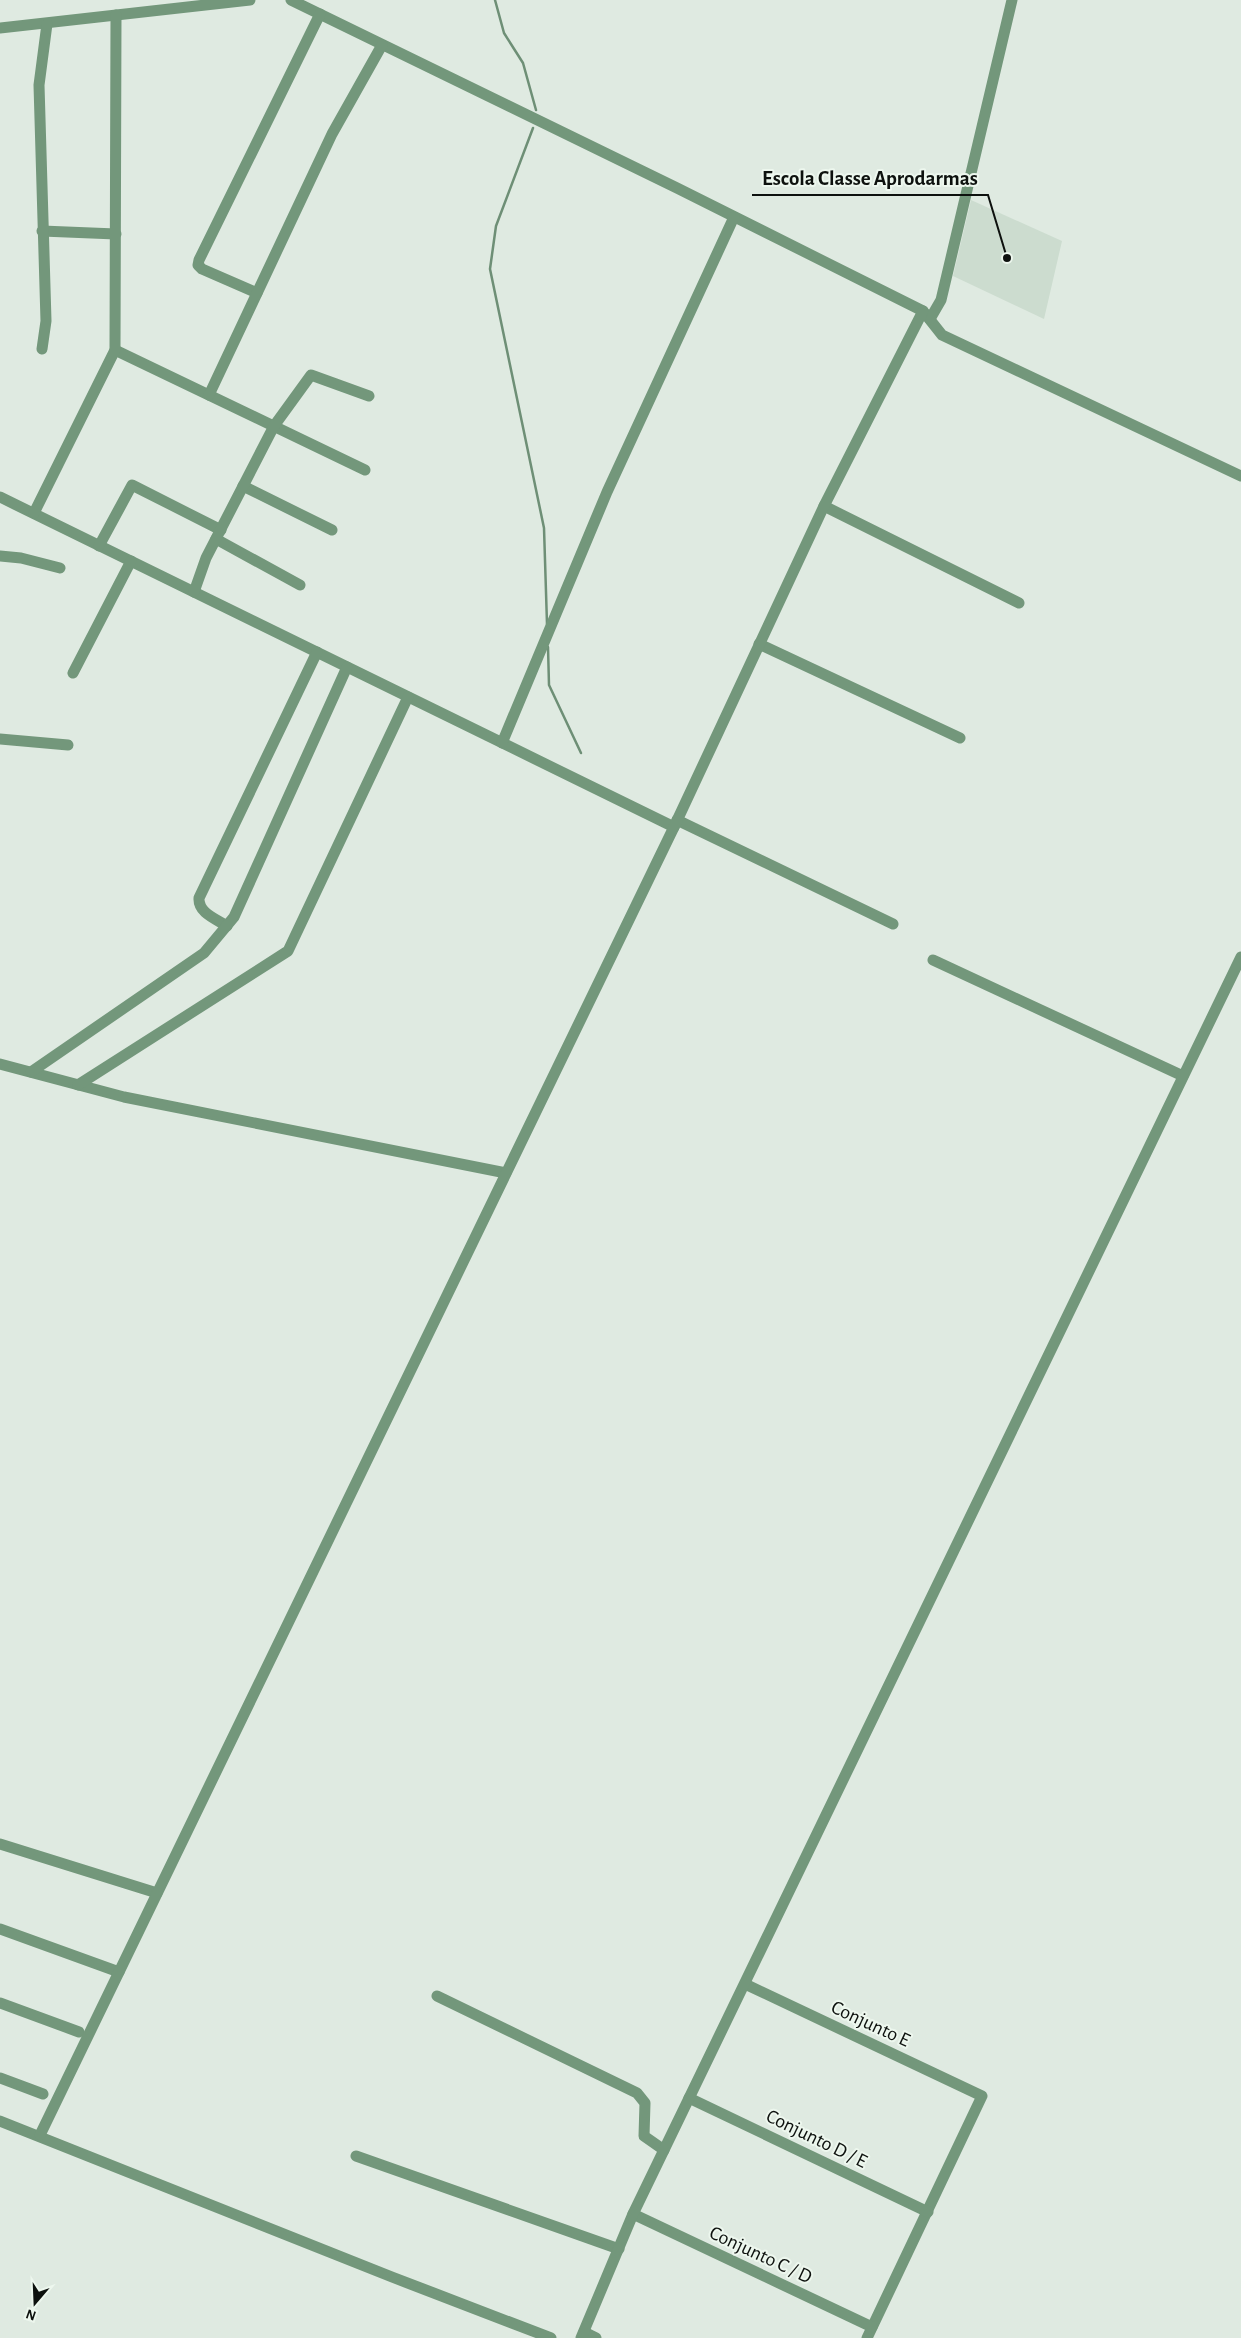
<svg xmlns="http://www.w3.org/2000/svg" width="1241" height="2338" font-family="'Alegreya Sans',sans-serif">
<rect width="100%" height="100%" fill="#dfeae1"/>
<polygon fill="#ccdccf" points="971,200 1062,241 1044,319 953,276"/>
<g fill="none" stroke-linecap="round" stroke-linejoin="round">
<g stroke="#6e8f76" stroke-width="2.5">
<polyline points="495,0 504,33 523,63 536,110"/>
<polyline points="533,128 496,226 490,269 544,528 547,624"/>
<polyline points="548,647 549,685 581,753"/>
</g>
<g stroke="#73977b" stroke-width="11">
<polyline points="291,0 677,188 923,311 942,335 1241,476"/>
<polyline points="0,28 250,0"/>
<polyline points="42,231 116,234"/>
<polyline points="257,293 202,269 198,265 199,260 320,14"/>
<polyline points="930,319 941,300 1012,0"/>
<polyline points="42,349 46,321 39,85 47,24"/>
<polyline points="115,350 365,470"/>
<polyline points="209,395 332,134 382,45"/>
<polyline points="243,486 332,530"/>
<polyline points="0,497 674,827"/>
<polyline points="824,506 1019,603"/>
<polyline points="34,513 115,350 116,15"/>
<polyline points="216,539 300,585"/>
<polyline points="99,546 132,485 221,530"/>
<polyline points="0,556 21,558 60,568"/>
<polyline points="194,592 206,558 274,426 311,375 369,396"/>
<polyline points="759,644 960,738"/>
<polyline points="73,673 131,561"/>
<polyline points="0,739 68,745"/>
<polyline points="502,743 607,492 734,217"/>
<polyline points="677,820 893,924"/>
<path d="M227 926C216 919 198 913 199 898L317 652"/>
<polyline points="933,960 1183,1076"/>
<polyline points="0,1064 124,1097 506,1173"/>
<polyline points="31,1072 204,953 234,917 347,667"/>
<polyline points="78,1085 288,951 408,697"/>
<polyline points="0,1844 157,1893"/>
<polyline points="0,1929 119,1972"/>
<polyline points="745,1984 982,2096 867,2338"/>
<polyline points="437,1996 637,2093 645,2103 644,2136 664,2150"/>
<polyline points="0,2003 79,2032"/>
<polyline points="0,2078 43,2094"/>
<polyline points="689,2098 928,2212"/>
<polyline points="0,2121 392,2277 551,2338"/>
<polyline points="40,2135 674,827 824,506 923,311"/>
<polyline points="356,2156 619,2249"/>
<polyline points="633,2214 872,2327"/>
<polyline points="584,2332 596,2338"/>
<polyline points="581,2338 633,2214 1241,957"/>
</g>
</g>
<g text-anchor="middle" stroke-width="4" stroke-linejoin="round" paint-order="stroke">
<g font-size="20" fill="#0d110e" stroke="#edf7ee">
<text transform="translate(871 2023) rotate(25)" y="7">Conjunto E</text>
<text transform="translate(817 2138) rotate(26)" y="7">Conjunto D / E</text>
<text transform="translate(761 2254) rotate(25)" y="7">Conjunto C / D</text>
</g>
</g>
<path fill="none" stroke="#0d110e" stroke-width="2" d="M1007 258L988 195H752"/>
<circle fill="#0d110e" stroke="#edf7ee" stroke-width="2" cx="1007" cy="258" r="5"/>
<g font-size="21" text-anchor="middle" font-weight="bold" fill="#0d110e" stroke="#edf7ee" stroke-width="4" stroke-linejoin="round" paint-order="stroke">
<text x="870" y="185">Escola Classe Aprodarmas</text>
</g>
<g transform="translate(35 2303) rotate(199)" stroke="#edf7ee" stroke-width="4" paint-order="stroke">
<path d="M0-4L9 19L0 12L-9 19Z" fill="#0d110e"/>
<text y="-8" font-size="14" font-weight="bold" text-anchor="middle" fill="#0d110e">N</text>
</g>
</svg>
